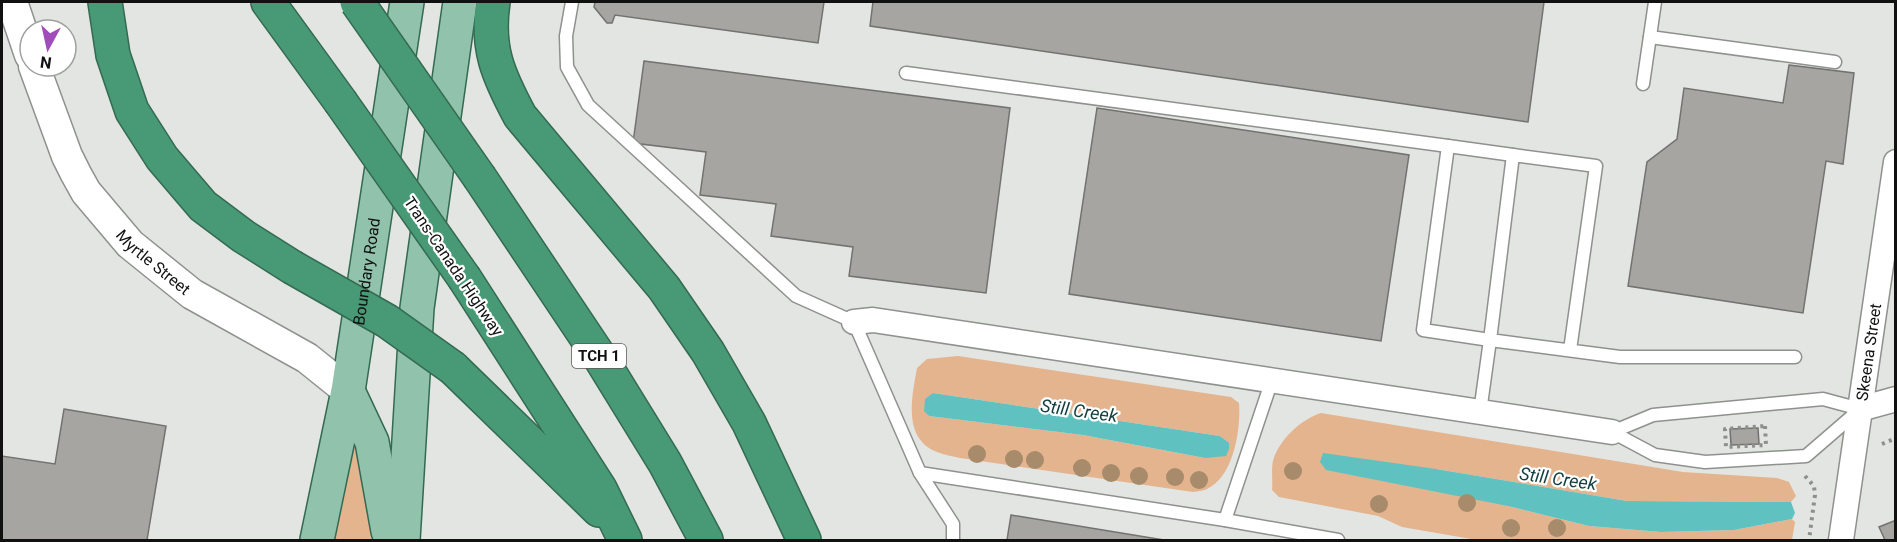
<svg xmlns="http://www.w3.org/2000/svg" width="1897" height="542" font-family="Roboto,sans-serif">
<rect width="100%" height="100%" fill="#e3e5e2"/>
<g fill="#e4b48f" fill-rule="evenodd">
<path d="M958 356 1231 397 1239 403C1241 428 1234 477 1207 489 1203 491 1197 491 1193 492L960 458C953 456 944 455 937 452 902 438 912 397 917 368L927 359ZM933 393 1220 436 1228 443 1205 458 1083 435 929 416 925 411Z"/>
<path d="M1321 413 1683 472 1777 478 1789 482 1796 496 1791 502 1627 501 1436 469 1508 506 1589 526 1661 532 1734 530 1792 519 1795 522 1792 540H1477L1402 527 1378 516 1279 497 1272 490C1273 481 1271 470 1273 461 1278 441 1301 419 1321 413Z"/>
<polygon points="356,430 377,540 335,540"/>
</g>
<g fill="#60c1c1">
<polygon points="933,393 1220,436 1229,443 1229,449 1226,456 1205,458 1083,435 929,416 924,411 925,399"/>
<polygon points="1323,453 1436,469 1627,501 1791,502 1795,513 1792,519 1734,530 1661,532 1589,526 1508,506 1326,470 1320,462"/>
</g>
<g fill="#a6a5a2" stroke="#72726f" stroke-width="1.5">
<polygon points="595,2 824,2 818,43 615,15 612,23 607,23 594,7"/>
<polygon points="873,2 1544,2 1528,122 870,26"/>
<polygon points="644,61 1010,108 986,293 849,276 853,247 771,236 776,204 700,195 706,152 633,143"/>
<polygon points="1789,65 1854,73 1843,164 1826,161 1803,313 1628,286 1647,162 1677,139 1684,88 1783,103"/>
<polygon points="1097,108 1409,155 1381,341 1069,294"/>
<polygon points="64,409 166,426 147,540 2,540 2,456 55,464"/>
<polygon points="1758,428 1759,444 1731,445 1730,429"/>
<polygon points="1011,515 1164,540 1007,540"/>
<polygon points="1896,520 1896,540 1885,540 1879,527"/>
</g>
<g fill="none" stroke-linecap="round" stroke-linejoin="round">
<g stroke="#8f918e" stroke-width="15">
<g id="service">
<polyline points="572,2 566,36 567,67 588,105 796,296 854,322 920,473 953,524 953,540"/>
<polyline points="1650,37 1835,62"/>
<polyline points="906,73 1448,146 1423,330 1490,340 1480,412"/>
<polyline points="1643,84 1655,2"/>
<polyline points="1448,146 1513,155"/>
<polyline points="1570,350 1596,166 1513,155 1490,340 1620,357 1795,357"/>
<polyline points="1612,432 1655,455 1705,462 1806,456 1857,412"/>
<polyline points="1612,432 1653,415 1823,399 1860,409"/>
<polyline points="920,473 1225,520 1338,540"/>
<polyline points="1225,520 1272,380"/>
</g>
</g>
<g stroke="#8f918e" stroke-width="27">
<g id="minor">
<polyline points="854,322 873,320 1612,432"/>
<polyline points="1860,409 1896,399"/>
<path id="s1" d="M1841 540 1896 162"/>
</g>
</g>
<g stroke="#8f918e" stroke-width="33">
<g id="tertiary">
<polyline points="12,2 30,55"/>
<path id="s2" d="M34 66 67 156 76 174 86 192 130 244 192 294 307 358 348 391"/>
</g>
</g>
<g stroke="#346a52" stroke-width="36">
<g id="primary">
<polyline points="348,391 372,442 388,531 394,539"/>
<path id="s3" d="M317 540 348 391 407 2"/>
<polyline points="403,540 417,308 460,2"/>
</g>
</g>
<g stroke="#346a52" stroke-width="36">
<g id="motorway">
<polyline points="105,2 113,55 132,111 162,158 203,206 243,236 292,267"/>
<polyline points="268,2 340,101"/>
<path d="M493 2C486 48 498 75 520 116L664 288 708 352 749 423 804 540"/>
<polyline points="480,178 601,359 665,463 706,540"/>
<polyline points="465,279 600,489 625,540"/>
<polyline points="453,368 599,510"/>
</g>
</g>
<g stroke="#8e8f8d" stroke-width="4" stroke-dasharray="3 4.5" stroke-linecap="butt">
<polygon points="1765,426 1766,445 1726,447 1725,429"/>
<polyline points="1882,444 1896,438"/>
<polyline points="1805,476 1814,486 1815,495 1809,540"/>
</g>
<use href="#service" stroke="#fff" stroke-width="12"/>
<use href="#minor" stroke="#fff" stroke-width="24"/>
<use href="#tertiary" stroke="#fff" stroke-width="30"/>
<use href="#primary" stroke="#91c2ac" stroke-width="33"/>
<use href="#motorway" stroke="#479a75" stroke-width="33"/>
<g stroke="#346a52" stroke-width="36" stroke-linecap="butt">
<g id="motorway-bridge">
<polyline points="357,2 480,178"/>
<polyline points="340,101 465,279"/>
<polyline points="292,267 387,321 453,368"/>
</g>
</g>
<use href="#motorway-bridge" stroke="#479a75" stroke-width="33"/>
</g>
<g fill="#a78b6b">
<circle cx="977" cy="454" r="9"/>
<circle cx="1014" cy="459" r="9"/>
<circle cx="1035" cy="460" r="9"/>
<circle cx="1082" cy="468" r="9"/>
<circle cx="1293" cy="471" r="9"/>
<circle cx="1111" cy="473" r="9"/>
<circle cx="1139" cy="476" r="9"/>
<circle cx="1175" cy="477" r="9"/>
<circle cx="1199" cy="480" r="9"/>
<circle cx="1467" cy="503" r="9"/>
<circle cx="1379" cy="504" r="9"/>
<circle cx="1511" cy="528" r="9"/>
<circle cx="1557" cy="528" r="9"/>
</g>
<g text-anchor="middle" stroke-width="4.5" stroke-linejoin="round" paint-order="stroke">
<rect fill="#fff" stroke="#585858" stroke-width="1.5" x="572" y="344" width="54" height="24" rx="4.5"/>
<g font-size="15" font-weight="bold" fill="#101110">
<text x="599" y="361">TCH 1</text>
</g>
<g font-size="16" fill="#101110" stroke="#fff">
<text dy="6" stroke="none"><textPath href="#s2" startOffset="234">Myrtle Street</textPath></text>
<text transform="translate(454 266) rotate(56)" y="6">Trans-Canada Highway</text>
<text dy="6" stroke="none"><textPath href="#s3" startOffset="273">Boundary Road</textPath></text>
<text dy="6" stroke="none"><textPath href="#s1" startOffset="190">Skeena Street</textPath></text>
</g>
<g font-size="18" font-style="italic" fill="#103e3f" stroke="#fff">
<text transform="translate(1079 411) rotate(8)" y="6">Still Creek</text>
<text transform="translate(1558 479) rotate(8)" y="6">Still Creek</text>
</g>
</g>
<rect width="1897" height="542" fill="none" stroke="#101110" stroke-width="6"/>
<g transform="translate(48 48) rotate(188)"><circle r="28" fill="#ffffff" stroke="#9fa09f" stroke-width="1.5"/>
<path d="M0-4.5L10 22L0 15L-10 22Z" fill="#a04cba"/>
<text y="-9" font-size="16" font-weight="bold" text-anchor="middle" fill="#101110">N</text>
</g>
</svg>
